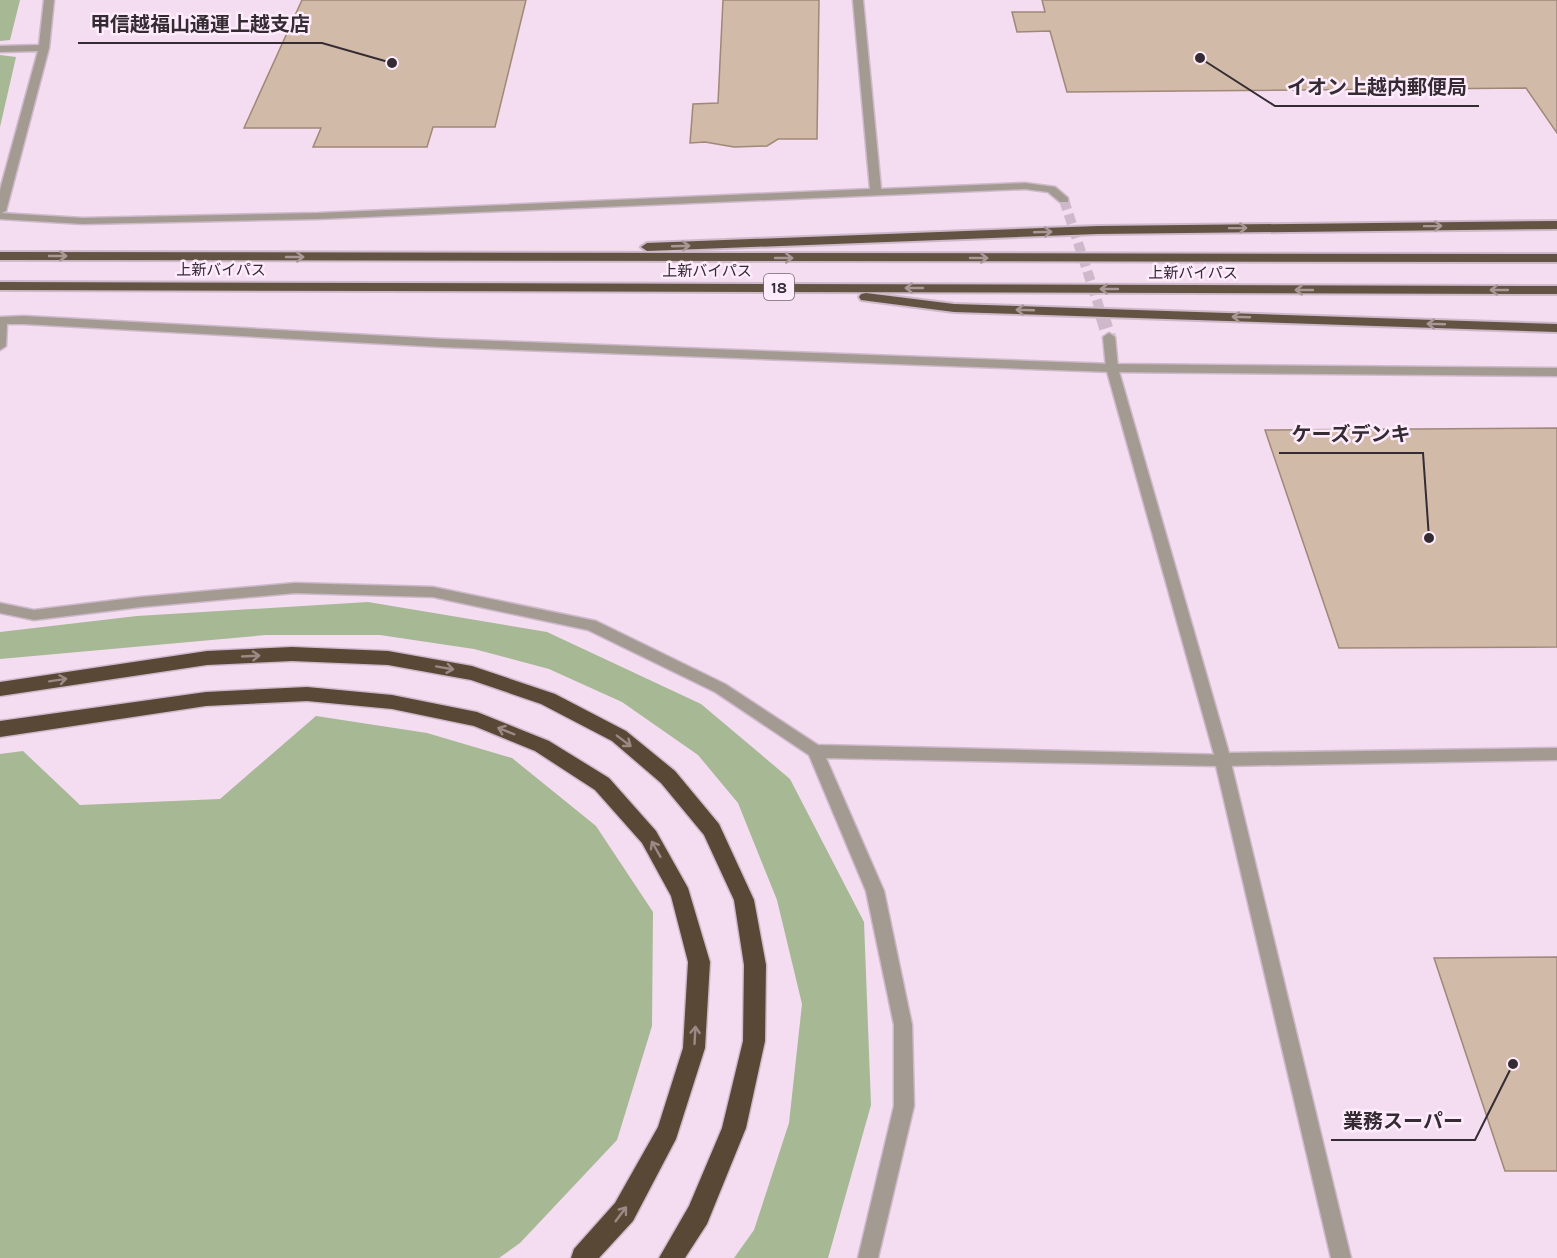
<svg xmlns="http://www.w3.org/2000/svg" width="1557" height="1258" font-family="Karla,'Noto Sans JP',sans-serif">
<rect width="100%" height="100%" fill="#f4dcf1"/>
<g fill="#a6b894">
<polygon points="0,0 20,0 10,40 0,41"/>
<polygon points="0,55 16,57 0,127"/>
<polygon points="368,602 547,632 701,704 790,779 864,922 871,1105 828,1258 734,1258 754,1230 789,1123 802,1004 777,900 738,803 698,755 622,702 549,669 474,649 380,635 266,635 0,659 0,632 137,616"/>
<polygon points="316,716 427,733 512,758 596,826 653,912 652,1026 617,1140 520,1243 499,1258 0,1258 0,754 23,751 80,805 220,799"/>
</g>
<g fill="#d2baa8" stroke="#9f8877" stroke-width="1.5">
<polygon points="302,0 526,0 495,127 433,127 427,147 313,147 321,128 244,128"/>
<polygon points="723,0 819,0 817,139 778,139 767,146 734,147 705,142 690,143 693,104 718,103"/>
<polygon points="1042,0 1557,0 1557,133 1526,88 1067,92 1050,31 1017,32 1012,12 1045,12"/>
<polygon points="1557,428 1557,647 1339,648 1265,430"/>
<polygon points="1557,957 1557,1171 1505,1171 1434,958"/>
</g>
<g fill="none" stroke-linecap="round" stroke-linejoin="round">
<polyline stroke="#ceb9cb" stroke-width="10" stroke-dasharray="10 5" stroke-linecap="butt" points="1064,200 1102,316"/>
<polyline stroke="#ceb9cb" stroke-width="14" stroke-dasharray="14 7" stroke-linecap="butt" points="1102,315 1109,337"/>
<g stroke="#ceb9cb" stroke-width="3">
<g id="minor">
<polygon points="44,0 54,0 49,48 6,211 0,214 0,190 38,51 0,52 0,46 39,45"/>
<polygon points="24,316 442,339 1112,364 1557,368 1557,376 1112,372 442,347 24,324 7,324 6,346 0,350 0,317"/>
<polygon points="295,583 433,587 596,621 725,684 818,745 1229,755 1351,1258 1331,1258 1216,766 826,758 884,891 912,1025 914,1106 878,1258 858,1258 894,1106 894,1025 866,891 809,755 715,692 588,630 433,597 295,593 141,607 34,620 0,613 0,603 34,610 141,597"/>
</g>
</g>
<g stroke="#ceb9cb" stroke-width="3">
<g id="tertiary">
<polygon points="853,0 863,0 881,189 1025,183 1055,187 1068,198 1068,202 1060,202 1048,192 1025,189 318,219 83,224 0,219 0,213 83,218 318,213 870,189"/>
<polygon points="1109,333 1115,337 1118,368 1229,753 1557,748 1557,760 1223,766 1217,765 1106,368 1103,337"/>
</g>
</g>
<g stroke="#ceb9cb" stroke-width="4">
<g id="trunk">
<polygon points="1557,221 1557,229 1098,234 647,251 641,247 647,243 1098,226"/>
<polygon points="0,252 1557,254 1557,262 0,260"/>
<polygon points="0,282 1557,286 1557,294 0,290"/>
<polygon points="866,293 954,304 1557,324 1557,332 954,312 861,300 859,297 861,294"/>
</g>
</g>
<g stroke="#ceb9cb" stroke-width="3">
<g id="motorway">
<polygon points="292,647 388,651 472,666 555,694 626,731 675,771 719,824 754,900 766,965 765,1041 746,1128 707,1224 685,1258 659,1258 689,1206 722,1128 743,1041 744,965 734,900 704,835 661,783 612,741 541,704 471,680 388,665 292,661 207,665 0,696 0,682 207,651"/>
<polygon points="307,687 392,695 477,712 549,741 609,778 656,831 688,888 710,962 705,1048 676,1139 633,1221 599,1258 571,1258 574,1249 615,1203 658,1127 683,1048 688,962 671,896 642,843 595,790 535,751 474,726 392,709 307,701 206,706 0,737 0,721 206,692"/>
</g>
</g>
<use href="#minor" fill="#a39b91" fill-rule="evenodd"/>
<use href="#tertiary" fill="#a39b91" fill-rule="evenodd"/>
<use href="#trunk" fill="#635342" fill-rule="evenodd"/>
<use href="#motorway" fill="#594836" fill-rule="evenodd"/>
</g>
<defs><path id="oneway-shaft" d="M-6 0H5M1.5-3L5.5 0L1.5 3" fill="none" stroke-width="1.6" stroke-linecap="round" stroke-linejoin="round" transform="scale(1.5)"/></defs>
<g stroke="#a99796">
<use href="#oneway-shaft" transform="translate(1433 226) rotate(-1)"/>
<use href="#oneway-shaft" transform="translate(1238 228) rotate(-1)"/>
<use href="#oneway-shaft" transform="translate(1043 232) rotate(-2)"/>
<use href="#oneway-shaft" transform="translate(681 246) rotate(-2)"/>
<use href="#oneway-shaft" transform="translate(58 256)"/>
<use href="#oneway-shaft" transform="translate(295 257)"/>
<use href="#oneway-shaft" transform="translate(784 258)"/>
<use href="#oneway-shaft" transform="translate(979 258)"/>
<use href="#oneway-shaft" transform="translate(914 288) rotate(-180)"/>
<use href="#oneway-shaft" transform="translate(1109 289) rotate(-180)"/>
<use href="#oneway-shaft" transform="translate(1304 290) rotate(-180)"/>
<use href="#oneway-shaft" transform="translate(1499 290) rotate(180)"/>
<use href="#oneway-shaft" transform="translate(1025 310) rotate(-178)"/>
<use href="#oneway-shaft" transform="translate(1241 317) rotate(-178)"/>
<use href="#oneway-shaft" transform="translate(1436 324) rotate(-178)"/>
</g>
<g stroke="#9b8985">
<use href="#oneway-shaft" transform="translate(251 656) rotate(-3)"/>
<use href="#oneway-shaft" transform="translate(445 668) rotate(10)"/>
<use href="#oneway-shaft" transform="translate(58 680) rotate(-9)"/>
<use href="#oneway-shaft" transform="translate(506 731) rotate(-158)"/>
<use href="#oneway-shaft" transform="translate(624 741) rotate(37)"/>
<use href="#oneway-shaft" transform="translate(656 849) rotate(-120)"/>
<use href="#oneway-shaft" transform="translate(695 1035) rotate(-87)"/>
<use href="#oneway-shaft" transform="translate(621 1214) rotate(-53)"/>
</g>
<g text-anchor="middle" stroke-width="5" stroke-linejoin="round" paint-order="stroke">
<g font-size="15" fill="#342b33" stroke="#feebfc">
<text x="221" y="275">上新バイパス</text>
<text x="707" y="276">上新バイパス</text>
<text x="1193" y="278">上新バイパス</text>
</g>
<rect fill="#feebfc" stroke="#71656f" stroke-width="1.5" x="764" y="274" width="30" height="26" rx="4.5"/>
<g font-size="16" font-weight="bold" fill="#342b33">
<text x="779" y="293">18</text>
</g>
</g>
<path fill="none" stroke="#342b33" stroke-width="2" d="M392 63L322 43H78M1200 58L1275 106H1479M1429 538L1423 453H1279M1513 1064L1475 1140H1331"/>
<g fill="#342b33" stroke="#feebfc" stroke-width="2">
<circle cx="392" cy="63" r="6"/>
<circle cx="1200" cy="58" r="6"/>
<circle cx="1429" cy="538" r="6"/>
<circle cx="1513" cy="1064" r="6"/>
</g>
<g font-size="20" text-anchor="middle" font-weight="bold" fill="#342b33" stroke="#feebfc" stroke-width="5" stroke-linejoin="round" paint-order="stroke">
<text x="200" y="31">甲信越福山通運上越支店</text>
<text x="1377" y="94">イオン上越内郵便局</text>
<text x="1351" y="441">ケーズデンキ</text>
<text x="1403" y="1128">業務スーパー</text>
</g>
</svg>
